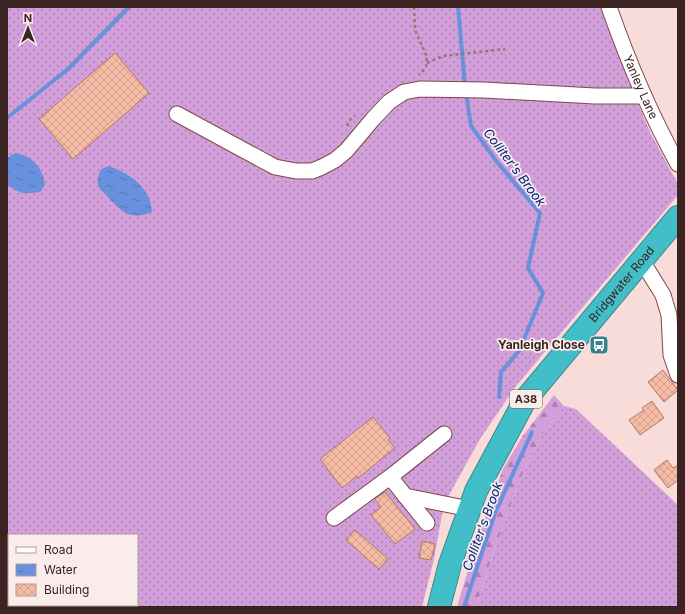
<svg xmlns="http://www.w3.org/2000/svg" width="685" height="614" font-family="Inter,sans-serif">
<defs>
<pattern id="grass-dots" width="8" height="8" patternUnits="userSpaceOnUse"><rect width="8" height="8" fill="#d39fda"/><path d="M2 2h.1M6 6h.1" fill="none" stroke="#ac81b0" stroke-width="1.8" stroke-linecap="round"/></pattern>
<pattern id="forest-firs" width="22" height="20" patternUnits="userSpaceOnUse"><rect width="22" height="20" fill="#d39fda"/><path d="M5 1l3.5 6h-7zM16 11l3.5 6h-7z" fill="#ac81b0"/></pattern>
<pattern id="water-ripples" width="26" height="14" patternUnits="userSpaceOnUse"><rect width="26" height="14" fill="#6890dc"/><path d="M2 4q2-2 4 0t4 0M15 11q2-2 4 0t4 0" fill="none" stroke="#5775b2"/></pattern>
<pattern id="building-cross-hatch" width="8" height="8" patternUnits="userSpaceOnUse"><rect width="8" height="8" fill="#f5bba5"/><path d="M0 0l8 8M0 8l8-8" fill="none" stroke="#d3a08e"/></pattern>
</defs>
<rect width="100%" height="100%" fill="#f7dcda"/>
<g fill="url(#grass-dots)" fill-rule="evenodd">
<path d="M7 7H602L628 80 650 132 678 184V195L516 386 480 439 444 504 434 559 422 607H7ZM9 535H137V605H9Z"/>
<polygon points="564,406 576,409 678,505 678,607 476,607 492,557 521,477 542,435"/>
</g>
<polygon fill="url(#forest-firs)" points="554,395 564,406 542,435 521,477 492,557 476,607 457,607 479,533 503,469 522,437"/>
<g fill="url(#water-ripples)">
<path d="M15 153C33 156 42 167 45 185L40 192C24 194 21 194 7 185V158Z"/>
<path d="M109 166C131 174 151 188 152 212 131 221 121 212 107 196 105 193 100 190 99 187 96 181 99 174 101 169Z"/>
</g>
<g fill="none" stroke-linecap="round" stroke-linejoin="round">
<g stroke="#6890dc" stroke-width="4">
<polyline points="458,7 465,86"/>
<polyline points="466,93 471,126 497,162 540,213 528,268 543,293 519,351 501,372 499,397"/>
<polyline points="7,118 68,69 129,7"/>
<polyline points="464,607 495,513 532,432"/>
</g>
</g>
<g fill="url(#building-cross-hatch)" stroke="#af7963">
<polygon points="115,53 149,93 73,159 39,119"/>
<polygon points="663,370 678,390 664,402 648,382"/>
<polygon points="652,401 664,418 640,435 629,420 644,410 642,408"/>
<polygon points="373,417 390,438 388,440 395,448 358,478 357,476 342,488 320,459"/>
<polygon points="667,460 673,468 678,465 678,480 668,488 654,470"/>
<polygon points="385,492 415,529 395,544 371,515 381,507 375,499"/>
<polygon points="355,530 388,559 379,569 346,540"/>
<polygon points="422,541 435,544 431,560 419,558"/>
</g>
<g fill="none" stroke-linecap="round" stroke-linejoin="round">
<g stroke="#7f4846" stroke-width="17">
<g id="minor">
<path id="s1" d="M609 7C628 61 650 114 678 164"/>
<polyline points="177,114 275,167 296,171 312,171 322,167 335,160 346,151 373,119 389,102 404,92 420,89 484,90 595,96 644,96"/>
<polyline points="642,261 663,295 669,315 671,355 678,375"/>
<polyline points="390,477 427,523"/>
<polyline points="405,496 470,509"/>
<polyline points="334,518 390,477 444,434"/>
</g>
</g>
<g stroke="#40888e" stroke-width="24">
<g id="highway">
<path id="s2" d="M439 607 450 564 476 491 525 400 678 217"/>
</g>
</g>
<g stroke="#917877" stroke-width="2.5" stroke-dasharray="3 3" stroke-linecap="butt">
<polyline points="414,7 415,30 427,57 426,68 419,75"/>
<polyline points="427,63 443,56 505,49"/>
<polyline points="347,126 349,121 355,116"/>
</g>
<use href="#minor" stroke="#fff" stroke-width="15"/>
<use href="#highway" stroke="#42bec8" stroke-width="22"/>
</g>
<defs>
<g id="bus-square" transform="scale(1)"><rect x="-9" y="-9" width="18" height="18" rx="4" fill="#388186" stroke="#faeceb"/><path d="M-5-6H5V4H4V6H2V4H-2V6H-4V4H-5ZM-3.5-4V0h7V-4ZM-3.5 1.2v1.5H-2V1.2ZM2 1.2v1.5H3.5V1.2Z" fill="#fff"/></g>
</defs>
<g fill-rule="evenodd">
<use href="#bus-square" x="599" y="345"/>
</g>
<g text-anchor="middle" stroke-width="3.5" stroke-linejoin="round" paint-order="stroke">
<rect fill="#faeceb" stroke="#745f5e" stroke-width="1" x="510" y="390" width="32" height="18" rx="3"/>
<g font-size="11" font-weight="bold" fill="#3b2322">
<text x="526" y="403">A38</text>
</g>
<g font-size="12" fill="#3b2322" stroke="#faeceb">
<text dy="4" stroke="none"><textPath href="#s1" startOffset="86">Yanley Lane</textPath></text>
<text dy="4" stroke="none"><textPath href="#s2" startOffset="376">Bridgwater Road</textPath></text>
</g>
<g font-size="12" font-weight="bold" fill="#3b2322" stroke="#faeceb" text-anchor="end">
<text x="585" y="349">Yanleigh Close</text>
</g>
<g font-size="13" font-style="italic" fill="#00287f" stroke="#faeceb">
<text transform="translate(515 167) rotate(53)" y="5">Colliter's Brook</text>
<text transform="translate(482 526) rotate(-70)" y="5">Colliter's Brook</text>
</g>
</g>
<rect width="685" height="614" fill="none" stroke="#3b2322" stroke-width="16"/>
<rect x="8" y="534" width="130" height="72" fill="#faeceb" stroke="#ae9c9b"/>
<rect x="16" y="547" width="20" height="6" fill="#ffffff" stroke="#ae9c9b"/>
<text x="44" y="554" font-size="12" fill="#3b2322">Road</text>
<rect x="16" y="564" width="20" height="12" fill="url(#water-ripples)" stroke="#ae9c9b"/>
<text x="44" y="574" font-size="12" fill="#3b2322">Water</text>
<rect x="16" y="584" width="20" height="12" fill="url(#building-cross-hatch)" stroke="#ae9c9b"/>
<text x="44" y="594" font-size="12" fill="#3b2322">Building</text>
<g transform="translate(28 28)" stroke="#faeceb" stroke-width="3" paint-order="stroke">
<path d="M0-3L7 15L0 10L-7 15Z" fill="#3b2322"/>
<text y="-6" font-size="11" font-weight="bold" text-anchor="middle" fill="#3b2322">N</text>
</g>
</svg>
